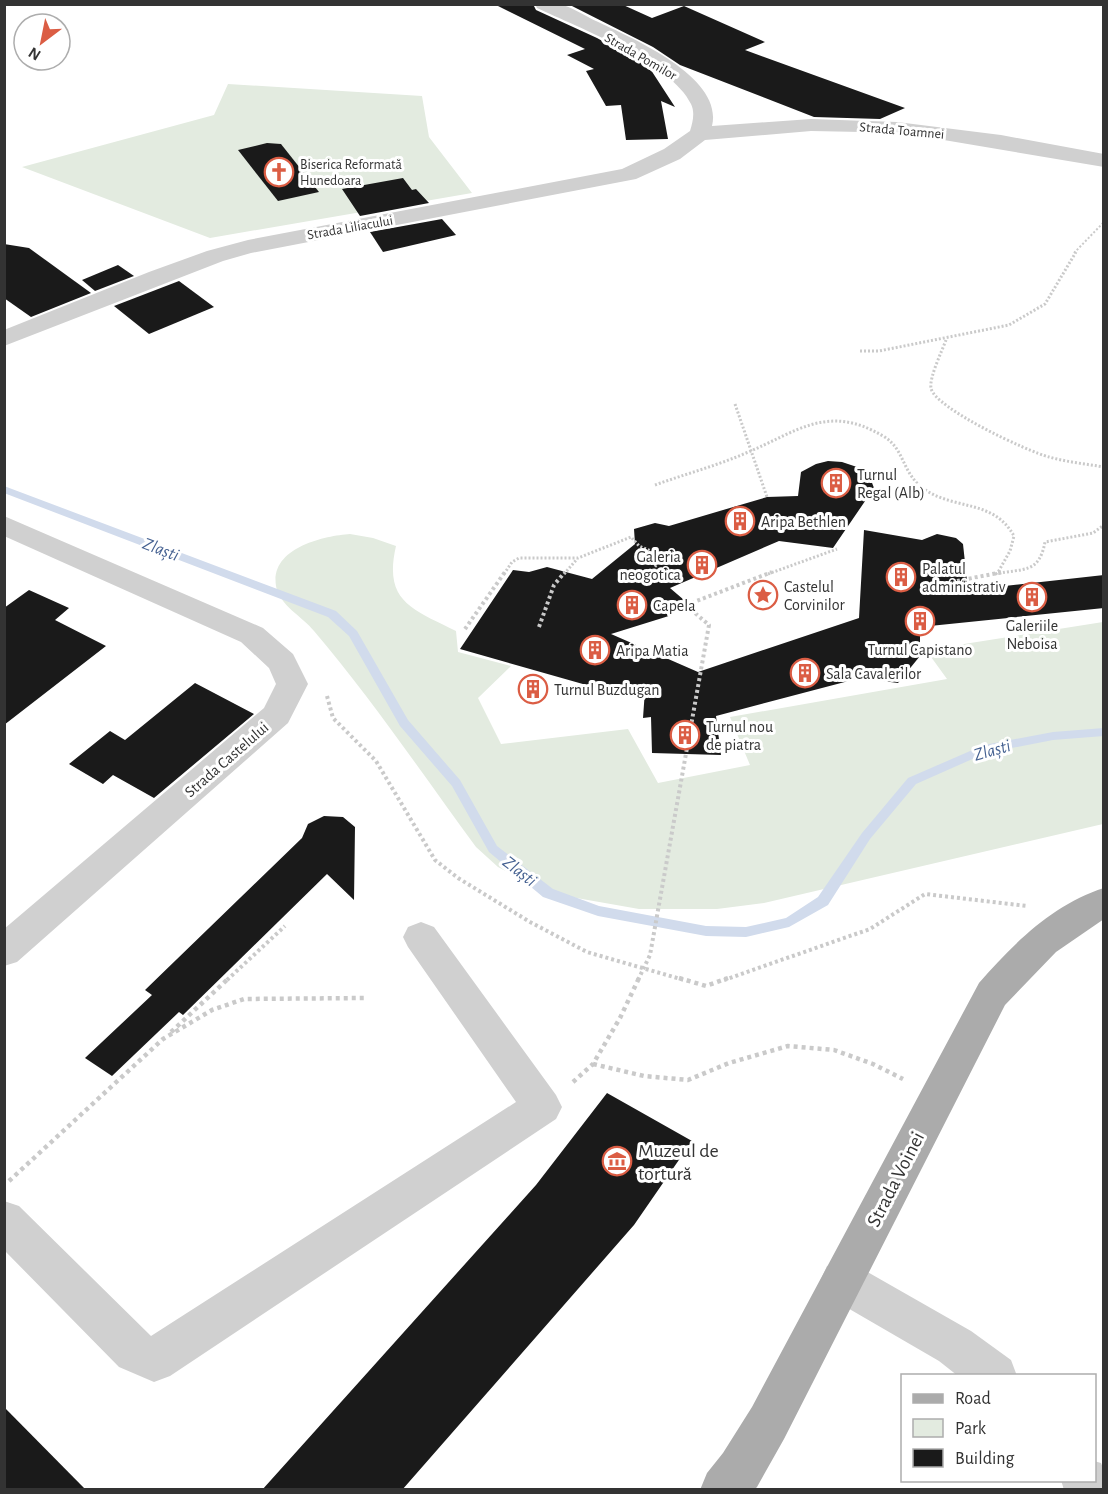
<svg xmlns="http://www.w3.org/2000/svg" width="1108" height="1494" font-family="'Alegreya Sans',sans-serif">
<rect width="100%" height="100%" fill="#fff"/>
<g fill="#e3ebe0">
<polygon points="228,84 422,96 429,137 472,193 210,238 22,167 214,115"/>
<path d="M350 534 373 538 396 546C383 602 413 609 456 631L458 652 511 666 478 698 501 744 628 729 658 783 750 765 730 717 947 679 926 650 1103 622V824L764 903 717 909H639L548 893 498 867 476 847C423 775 372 699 314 631 303 617 279 605 276 586 270 548 323 536 350 534Z"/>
</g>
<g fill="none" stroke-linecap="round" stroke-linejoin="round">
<polygon fill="#d1dbec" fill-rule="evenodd" points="4,486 336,611 357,631 408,720 460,780 497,846 553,889 599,906 706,926 746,927 786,918 818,897 862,833 908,778 984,745 1053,732 1104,728 1104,736 1053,740 986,753 916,784 870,839 828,905 789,927 746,937 706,936 598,916 543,897 489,852 452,786 400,726 349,636 328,617 4,493"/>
</g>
<g fill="#1a1a1a">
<polygon points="494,4 533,4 536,10 597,38 649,67 675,107 661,101 668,139 626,140 621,105 606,106 586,71 594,69 567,55 585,49"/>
<polygon points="568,4 621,4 652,18 684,6 765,42 745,50 905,108 880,119 814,117 680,65 653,47"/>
<polygon points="267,143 281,144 319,192 278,201 238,150"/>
<polygon points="403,178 412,190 416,189 429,203 360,216 342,189"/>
<polygon points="442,219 456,235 383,252 370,232"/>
<polygon points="4,244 29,248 91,293 31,317 4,298"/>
<polygon points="118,265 134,276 95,291 82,280"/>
<polygon points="179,281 214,307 149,334 114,306"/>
<polygon points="828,461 842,462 860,468 869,475 874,488 833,548 779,541 670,588 684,600 667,610 672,615 611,634 698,672 859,618 864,530 922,540 937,534 956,538 963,544 968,590 1104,575 1104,608 920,627 920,656 898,683 860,678 716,716 721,755 652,753 651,717 643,718 645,690 611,692 460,649 513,570 529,572 547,567 592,579 635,544 634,529 655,523 669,526 767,497 798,496 801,472 816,464"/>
<polygon points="29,590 69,608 55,620 106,646 4,725 4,608"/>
<polygon points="195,683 254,714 154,798 113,775 103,784 69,764 110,731 125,740"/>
<polygon points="324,816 343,817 355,827 354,900 327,874 183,1015 179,1012 112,1076 85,1058 152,995 145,990 302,838 308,824"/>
<polygon points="607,1093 692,1141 634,1225 402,1490 262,1490 536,1185"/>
<polygon points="4,1407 86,1490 4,1490"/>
</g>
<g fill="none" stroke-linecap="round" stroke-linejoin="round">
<polyline stroke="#cacaca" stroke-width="2" stroke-dasharray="2 2" stroke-linecap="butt" points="1074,253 1104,222"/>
<g stroke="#cacaca" stroke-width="3" stroke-dasharray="2 2" stroke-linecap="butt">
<path d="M946 340C942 351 929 378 931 388 934 408 1029 452 1049 457 1067 462 1086 464 1104 467"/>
<polyline points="860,351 879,351 1009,325 1045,304 1076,252"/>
<path d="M655 485C685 474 716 466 746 453 797 432 827 403 883 436 906 449 901 475 927 491 958 510 994 500 1014 536L1010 551 997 574"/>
<polyline points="638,562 649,551"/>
<polyline points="504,574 512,562 519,558 578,558 631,537 639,546 663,556 654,568 654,574"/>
<polyline points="564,574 577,559"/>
<polyline points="768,574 837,549"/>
<path d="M995 574C1024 568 1039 574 1045 542L1093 533 1104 525"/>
</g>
<g stroke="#cacaca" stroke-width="4" stroke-dasharray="3 3" stroke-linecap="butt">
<polyline points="654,572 654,578"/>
<polyline points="957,581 1003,572"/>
<polyline points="539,627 554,585 565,572"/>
<polyline points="465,629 505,572"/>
<polyline points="327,696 333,718 376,761 435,860 458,878 530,922 587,952 684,980"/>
<polyline points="227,980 285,926"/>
<polyline points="638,980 650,955 709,625 682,602 694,602 772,572"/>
<polyline points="724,980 870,929 925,894 1027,906"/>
</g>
<g stroke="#cacaca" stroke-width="4.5" stroke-dasharray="4 4" stroke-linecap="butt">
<polyline points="679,978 706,986 728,978"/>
<polyline points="171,1032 229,978"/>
<polyline points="593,1064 644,1076 688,1080 729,1063 788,1046 834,1050 873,1064 903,1079"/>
<polyline points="573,1082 593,1064 620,1018 639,978"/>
<polyline points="9,1181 163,1039 212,1010 244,999 366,998"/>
</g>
<g fill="#d0d0d0" fill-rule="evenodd">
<path d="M535 4C543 4 551 3 558 4 571 6 585 16 596 21 632 38 724 77 712 126L811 119 897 122 1001 135 1104 154V167L932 138 862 132 811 131 705 140 680 159 636 179 251 253 223 261 4 346V330L149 272 207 251 248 240 622 169 664 149 690 131C693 122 695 112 691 104 672 63 577 27 537 8Z"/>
<polygon points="4,516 263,628 293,654 308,684 288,723 17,962 4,966 4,929 264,708 276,684 269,668 241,642 4,536"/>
<polygon points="421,922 434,927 556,1095 562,1107 556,1119 170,1376 154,1382 119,1367 4,1250 4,1201 19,1206 151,1336 516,1102 408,947 403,937 408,927"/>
<polygon points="842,1260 857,1266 971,1331 1011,1360 1017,1376 958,1376 939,1361 827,1296 820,1281 827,1266"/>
<polygon points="1094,1461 1101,1463 1104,1470 1104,1490 1064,1490 1061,1480 1094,1480"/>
</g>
<path fill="#ababab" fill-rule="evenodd" d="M1104 888V919L1056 952 1005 1005 784 1439 757 1487 754 1490H700L707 1473 723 1453 752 1407 979 983C1013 944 1053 904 1104 888Z"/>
<polyline stroke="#cacaca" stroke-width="3" stroke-dasharray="2 2" stroke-linecap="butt" points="735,404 767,497"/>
</g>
<defs>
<g id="church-ring" transform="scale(1.5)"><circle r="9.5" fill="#fff" stroke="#db5d44" stroke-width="1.5"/><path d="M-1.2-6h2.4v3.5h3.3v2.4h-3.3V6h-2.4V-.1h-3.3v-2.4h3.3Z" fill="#db5d44"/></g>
<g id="building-ring" transform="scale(1.5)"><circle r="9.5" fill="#fff" stroke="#db5d44" stroke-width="1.5"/><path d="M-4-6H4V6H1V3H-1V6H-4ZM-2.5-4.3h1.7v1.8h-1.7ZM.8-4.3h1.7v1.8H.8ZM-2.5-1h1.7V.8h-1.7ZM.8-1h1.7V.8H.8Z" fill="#db5d44"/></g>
<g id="sight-ring" transform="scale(1.5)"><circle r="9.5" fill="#fff" stroke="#db5d44" stroke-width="1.5"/><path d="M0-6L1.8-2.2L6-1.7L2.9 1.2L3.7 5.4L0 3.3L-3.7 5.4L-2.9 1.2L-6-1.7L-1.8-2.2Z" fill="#db5d44"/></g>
<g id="museum-ring" transform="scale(1.5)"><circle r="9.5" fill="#fff" stroke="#db5d44" stroke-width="1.5"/><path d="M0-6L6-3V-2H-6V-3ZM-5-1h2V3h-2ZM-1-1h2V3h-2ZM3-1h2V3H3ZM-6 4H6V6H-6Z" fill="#db5d44"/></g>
</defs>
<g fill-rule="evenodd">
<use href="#church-ring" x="279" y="172"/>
<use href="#building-ring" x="836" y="483"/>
<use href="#building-ring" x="740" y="521"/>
<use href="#building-ring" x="702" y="565"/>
<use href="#building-ring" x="901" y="577"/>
<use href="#sight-ring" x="763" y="595"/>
<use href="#building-ring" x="1032" y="597"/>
<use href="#building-ring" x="632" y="605"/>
<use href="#building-ring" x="920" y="621"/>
<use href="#building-ring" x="595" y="650"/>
<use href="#building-ring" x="805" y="673"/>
<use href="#building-ring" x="533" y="689"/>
<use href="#building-ring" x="685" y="735"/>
<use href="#museum-ring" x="617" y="1161"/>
</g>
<g text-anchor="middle" stroke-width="6" stroke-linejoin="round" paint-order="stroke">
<g font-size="14" fill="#333" stroke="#fff">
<text transform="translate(641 56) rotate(30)" y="5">Strada Pomilor</text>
<text transform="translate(902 130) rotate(5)" y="5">Strada Toamnei</text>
<text transform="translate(350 227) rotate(-10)" y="5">Strada Liliacului</text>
</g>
<g font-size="14" fill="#333" stroke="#fff" text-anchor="start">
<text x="300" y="169">Biserica Reformată<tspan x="300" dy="16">Hunedoara</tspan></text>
</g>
<g font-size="16" fill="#333" stroke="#fff" text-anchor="start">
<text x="857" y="480">Turnul<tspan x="857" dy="18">Regal (Alb)</tspan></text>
<text x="761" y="527">Aripa Bethlen</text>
<text x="681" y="562" text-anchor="end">Galeria<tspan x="681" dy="18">neogotica</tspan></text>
<text x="922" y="574">Palatul<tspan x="922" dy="18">administrativ</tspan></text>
<text x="784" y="592">Castelul<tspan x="784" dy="18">Corvinilor</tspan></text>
<text x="653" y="611">Capela</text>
<text x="1032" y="631" text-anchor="middle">Galeriile<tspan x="1032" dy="18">Neboisa</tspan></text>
<text x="920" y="655" text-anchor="middle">Turnul Capistano</text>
<text x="616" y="656">Aripa Matia</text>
<text x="826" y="679">Sala Cavalerilor</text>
<text x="554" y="695">Turnul Buzdugan</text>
<text x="706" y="732">Turnul nou<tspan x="706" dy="18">de piatra</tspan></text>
</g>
<g font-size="16" fill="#333" stroke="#fff">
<text transform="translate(226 759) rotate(-41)" y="6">Strada Castelului</text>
</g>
<g font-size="18" font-style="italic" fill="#456191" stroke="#fff">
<text transform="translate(161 549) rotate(21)" y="6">Zlaști</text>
<text transform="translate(992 750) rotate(-16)" y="6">Zlaști</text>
<text transform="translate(520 871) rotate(38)" y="6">Zlaști</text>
</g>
<g font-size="20" fill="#333" stroke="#fff" text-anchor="start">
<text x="638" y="1157">Muzeul de<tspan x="638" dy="23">tortură</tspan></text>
</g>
<g font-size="20" fill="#333" stroke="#fff">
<text transform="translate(895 1179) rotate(-63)" y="7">Strada Voinei</text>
</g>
</g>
<rect width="1108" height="1494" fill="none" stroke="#333333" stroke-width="12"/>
<rect x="901" y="1374" width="195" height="108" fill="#ffffff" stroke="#adadad" stroke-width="1.5"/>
<rect x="913" y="1394" width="30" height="9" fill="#ababab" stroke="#adadad" stroke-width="1.5"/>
<text x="955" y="1404" font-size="18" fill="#333333">Road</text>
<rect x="913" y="1419" width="30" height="18" fill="#e3ebe0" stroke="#adadad" stroke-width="1.5"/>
<text x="955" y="1434" font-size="18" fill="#333333">Park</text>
<rect x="913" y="1449" width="30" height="18" fill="#1a1a1a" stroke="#adadad" stroke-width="1.5"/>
<text x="955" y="1464" font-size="18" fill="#333333">Building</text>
<g transform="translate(42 42) rotate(212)"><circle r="28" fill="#ffffff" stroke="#adadad" stroke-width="1.5"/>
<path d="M0-4.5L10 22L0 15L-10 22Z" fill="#db5d44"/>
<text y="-9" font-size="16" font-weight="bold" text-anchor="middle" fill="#333333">N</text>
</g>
</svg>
